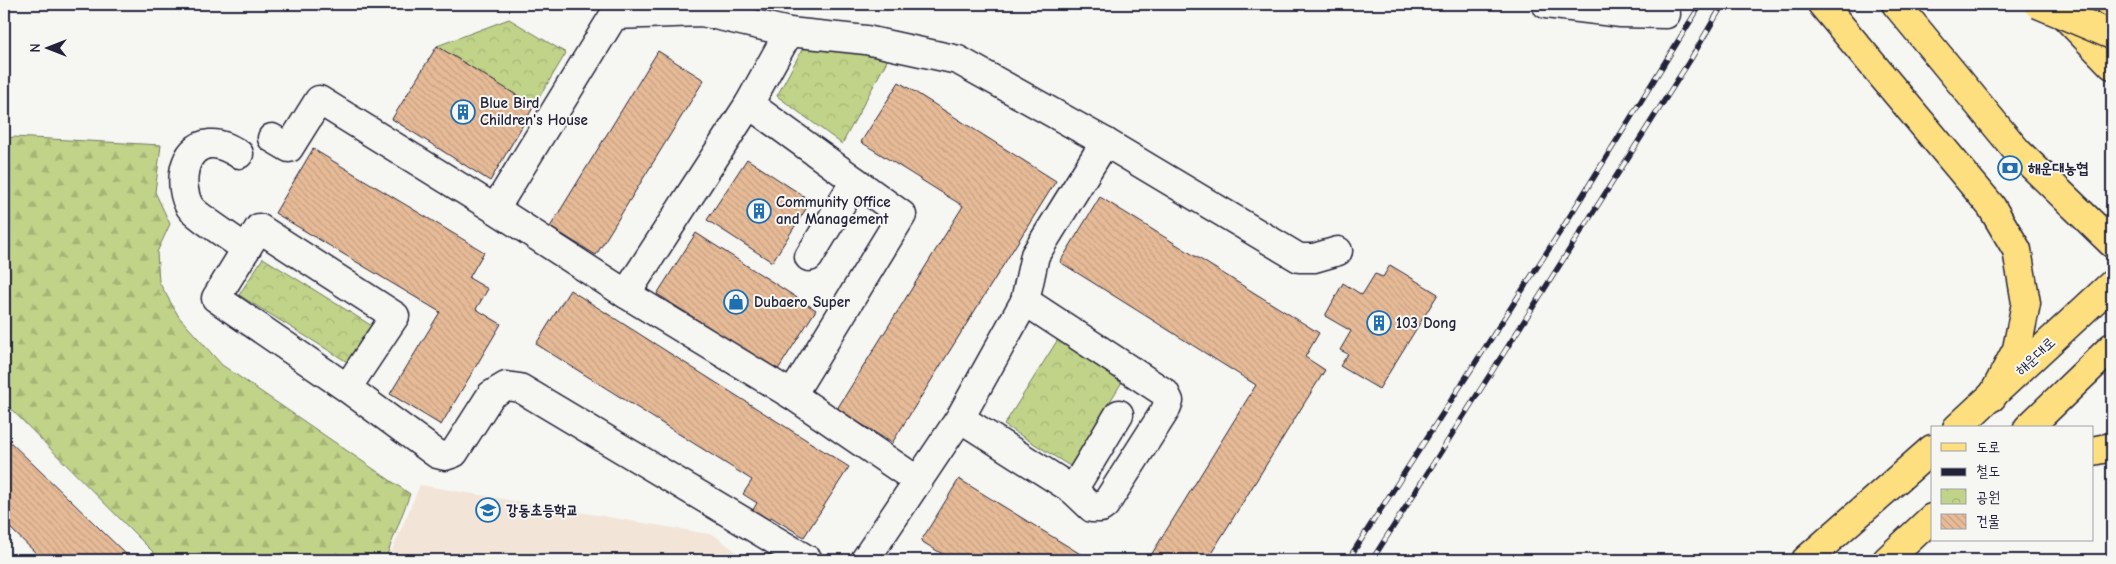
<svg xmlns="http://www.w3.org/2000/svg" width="2116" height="564" font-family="'Comic Neue','Poor Story',sans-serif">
<defs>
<pattern id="forest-firs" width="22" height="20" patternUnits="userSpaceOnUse" patternTransform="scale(1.25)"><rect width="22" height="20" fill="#c1d388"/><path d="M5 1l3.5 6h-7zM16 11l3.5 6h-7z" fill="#a6b576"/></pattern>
<pattern id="park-crowns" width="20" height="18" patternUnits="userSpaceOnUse" patternTransform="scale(1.25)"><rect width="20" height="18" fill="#c1d388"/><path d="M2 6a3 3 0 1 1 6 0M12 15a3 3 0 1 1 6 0" fill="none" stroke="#a6b576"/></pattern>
<pattern id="building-back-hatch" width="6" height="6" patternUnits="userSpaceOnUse" patternTransform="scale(1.25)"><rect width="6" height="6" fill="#e7bb97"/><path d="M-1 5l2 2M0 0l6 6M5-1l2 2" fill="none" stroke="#c6a083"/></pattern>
</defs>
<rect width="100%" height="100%" fill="#f6f6f2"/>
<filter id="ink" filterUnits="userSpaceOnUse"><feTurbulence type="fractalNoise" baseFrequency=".02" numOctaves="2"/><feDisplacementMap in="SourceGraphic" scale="10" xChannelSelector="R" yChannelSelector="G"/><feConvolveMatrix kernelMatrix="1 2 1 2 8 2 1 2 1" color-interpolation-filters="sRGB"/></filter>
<g filter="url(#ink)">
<polygon fill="#f2e4d7" points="420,485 714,535 747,560 388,560"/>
<polygon fill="url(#forest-firs)" stroke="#727a62" points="13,137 161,145 155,192 170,224 157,252 159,282 179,317 222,365 410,494 385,560 161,560 4,402 4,140"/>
<g fill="url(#park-crowns)" stroke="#727a62">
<polygon points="509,19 566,53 534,106 437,46"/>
<polygon points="805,44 889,57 842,144 777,96"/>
<polygon points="263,258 372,326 349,363 239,295"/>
<polygon points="1062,333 1127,374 1070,466 1004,425"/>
</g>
<g fill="url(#building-back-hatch)" stroke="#22223b">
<polygon points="437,46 534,106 490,181 392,119"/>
<polygon points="658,51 704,80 596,255 550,227"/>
<polygon points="899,82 1056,181 892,443 837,409 963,206 861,142"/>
<polygon points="313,149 484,252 469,278 488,289 476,309 501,324 441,425 390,394 440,312 275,213"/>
<polygon points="747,159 811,201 772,262 707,220"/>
<polygon points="1100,197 1319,333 1305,357 1325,370 1207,560 1148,560 1256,385 1060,262"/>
<polygon points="696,233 816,310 777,371 657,294"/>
<polygon points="1390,265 1438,294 1379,389 1340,366 1348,354 1340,350 1351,331 1325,316 1343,283 1362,295 1375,274 1383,277"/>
<polygon points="570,290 849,467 804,537 771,517 766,525 750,515 757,503 743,494 752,480 536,344"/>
<polygon points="4,436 132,560 43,560 4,522"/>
<polygon points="959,479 1090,560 952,560 921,541"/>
</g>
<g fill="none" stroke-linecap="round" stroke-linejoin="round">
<g stroke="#22223b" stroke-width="31">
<g id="minor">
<polyline points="1546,4 1621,13 1666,14"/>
<polyline points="272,138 289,148 319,100 495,209 614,15 702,12 789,32 866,40 958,60 1105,142 1299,258 1314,258 1338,251"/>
<path d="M239 154C231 149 221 143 210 144 181 146 178 188 190 207 195 215 236 241 246 249"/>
<polyline points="495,209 626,294 792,395 902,215 749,104"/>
<polyline points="809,257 855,181"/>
<polyline points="626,294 749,104 789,32"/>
<polyline points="1025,301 1035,255 1105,142"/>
<polyline points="347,388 395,316 259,228 216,298 347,388 437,454 445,456 454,453 491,395 506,386 520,388 808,560"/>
<polyline points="792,395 918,481"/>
<polyline points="1073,490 1119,414"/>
<polyline points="865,560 960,418 1025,301 1165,393 1169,401 1165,411 1105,505 1101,508 1092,508 1073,490 960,418"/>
</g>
</g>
<g stroke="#22223b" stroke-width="31">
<g id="major">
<polyline points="1822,4 1991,206 2017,250 2026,303 2017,349 1992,397"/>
<polyline points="1896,4 2017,151 2112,243"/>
<polyline points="2110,4 2112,7"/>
<polyline points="2063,14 2112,65"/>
<polyline points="1957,428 2112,284"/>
<polyline points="2028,428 2112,347"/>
<polyline points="2092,451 2112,447"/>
<polyline points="1806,560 1932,449"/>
<polyline points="1887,560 1932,518"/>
</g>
</g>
<use href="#minor" stroke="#f6f6f2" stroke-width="28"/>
<use href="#major" stroke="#fedf80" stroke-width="28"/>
<g stroke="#22223b" stroke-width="5.5">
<g id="rail">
<polyline points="1348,560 1565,224 1701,4"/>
<polyline points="1372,560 1692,57 1723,4"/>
</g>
</g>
<use href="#rail" stroke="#f6f6f2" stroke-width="4" stroke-dasharray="11" stroke-linecap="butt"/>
<g stroke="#22223b" stroke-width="31" stroke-linecap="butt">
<polyline id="highway-bridge" points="2038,4 2112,35"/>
</g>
<use href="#highway-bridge" stroke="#fedf80" stroke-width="28"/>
</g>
</g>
<defs>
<g id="building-ring" transform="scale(1.25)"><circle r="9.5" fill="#f6f6f2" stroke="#1f6fb2" stroke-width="1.5"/><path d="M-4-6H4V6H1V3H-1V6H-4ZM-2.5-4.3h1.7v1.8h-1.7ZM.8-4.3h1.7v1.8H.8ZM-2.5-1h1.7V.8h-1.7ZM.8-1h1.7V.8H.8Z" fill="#1f6fb2"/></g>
<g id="bank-ring" transform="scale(1.25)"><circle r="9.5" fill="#f6f6f2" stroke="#1f6fb2" stroke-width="1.5"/><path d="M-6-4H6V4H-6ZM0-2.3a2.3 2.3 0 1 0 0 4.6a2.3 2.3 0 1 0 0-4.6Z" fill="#1f6fb2"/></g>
<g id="shop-ring" transform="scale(1.25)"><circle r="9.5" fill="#f6f6f2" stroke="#1f6fb2" stroke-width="1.5"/><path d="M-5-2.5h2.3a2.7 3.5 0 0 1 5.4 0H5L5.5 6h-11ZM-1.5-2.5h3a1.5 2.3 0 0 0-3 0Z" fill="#1f6fb2"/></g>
<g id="school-ring" transform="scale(1.25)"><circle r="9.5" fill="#f6f6f2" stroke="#1f6fb2" stroke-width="1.5"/><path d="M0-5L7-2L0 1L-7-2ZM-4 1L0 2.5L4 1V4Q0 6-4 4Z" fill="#1f6fb2"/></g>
</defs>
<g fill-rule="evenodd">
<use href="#building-ring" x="463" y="112"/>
<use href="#bank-ring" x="2010" y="168"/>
<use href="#building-ring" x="759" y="211"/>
<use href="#shop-ring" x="736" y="302"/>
<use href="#building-ring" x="1379" y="323"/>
<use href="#school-ring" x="488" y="510"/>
</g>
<g text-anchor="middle" stroke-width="4" stroke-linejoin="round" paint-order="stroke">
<g font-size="15" font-weight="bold" fill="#22223b" stroke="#f6f6f2" text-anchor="start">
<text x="480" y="108">Blue Bird<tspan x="480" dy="17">Children's House</tspan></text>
<text x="2028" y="173">해운대농협</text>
<text x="776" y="207">Community Office<tspan x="776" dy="17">and Management</tspan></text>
<text x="754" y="307">Dubaero Super</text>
<text x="1396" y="328">103 Dong</text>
<text x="506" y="515">강동초등학교</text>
</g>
<g font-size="15" fill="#22223b" stroke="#f6f6f2">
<text transform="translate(2035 356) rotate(-43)" y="5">해운대로</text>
</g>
</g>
<rect width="2116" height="564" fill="none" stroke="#f6f6f2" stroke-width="20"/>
<rect x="10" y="10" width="2096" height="544" fill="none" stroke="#22223b" stroke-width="2" filter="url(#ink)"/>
<rect x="1931" y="426" width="162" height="115" fill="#f6f6f2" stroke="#a1a1a9"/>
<rect x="1941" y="443" width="25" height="8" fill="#fedf80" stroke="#a1a1a9"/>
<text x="1976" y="452" font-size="15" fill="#22223b">도로</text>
<rect x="1941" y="468" width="25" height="8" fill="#22223b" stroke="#a1a1a9"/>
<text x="1976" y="476" font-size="15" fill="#22223b">철도</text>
<rect x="1941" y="489" width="25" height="15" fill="url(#park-crowns)" stroke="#a1a1a9"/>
<text x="1976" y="502" font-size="15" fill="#22223b">공원</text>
<rect x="1941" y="514" width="25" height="15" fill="url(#building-back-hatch)" stroke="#a1a1a9"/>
<text x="1976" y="526" font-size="15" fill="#22223b">건물</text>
<g transform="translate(48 48) rotate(270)" stroke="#f6f6f2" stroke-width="4" paint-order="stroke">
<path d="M0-4L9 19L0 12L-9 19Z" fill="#22223b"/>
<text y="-8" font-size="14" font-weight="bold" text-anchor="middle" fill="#22223b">N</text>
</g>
</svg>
